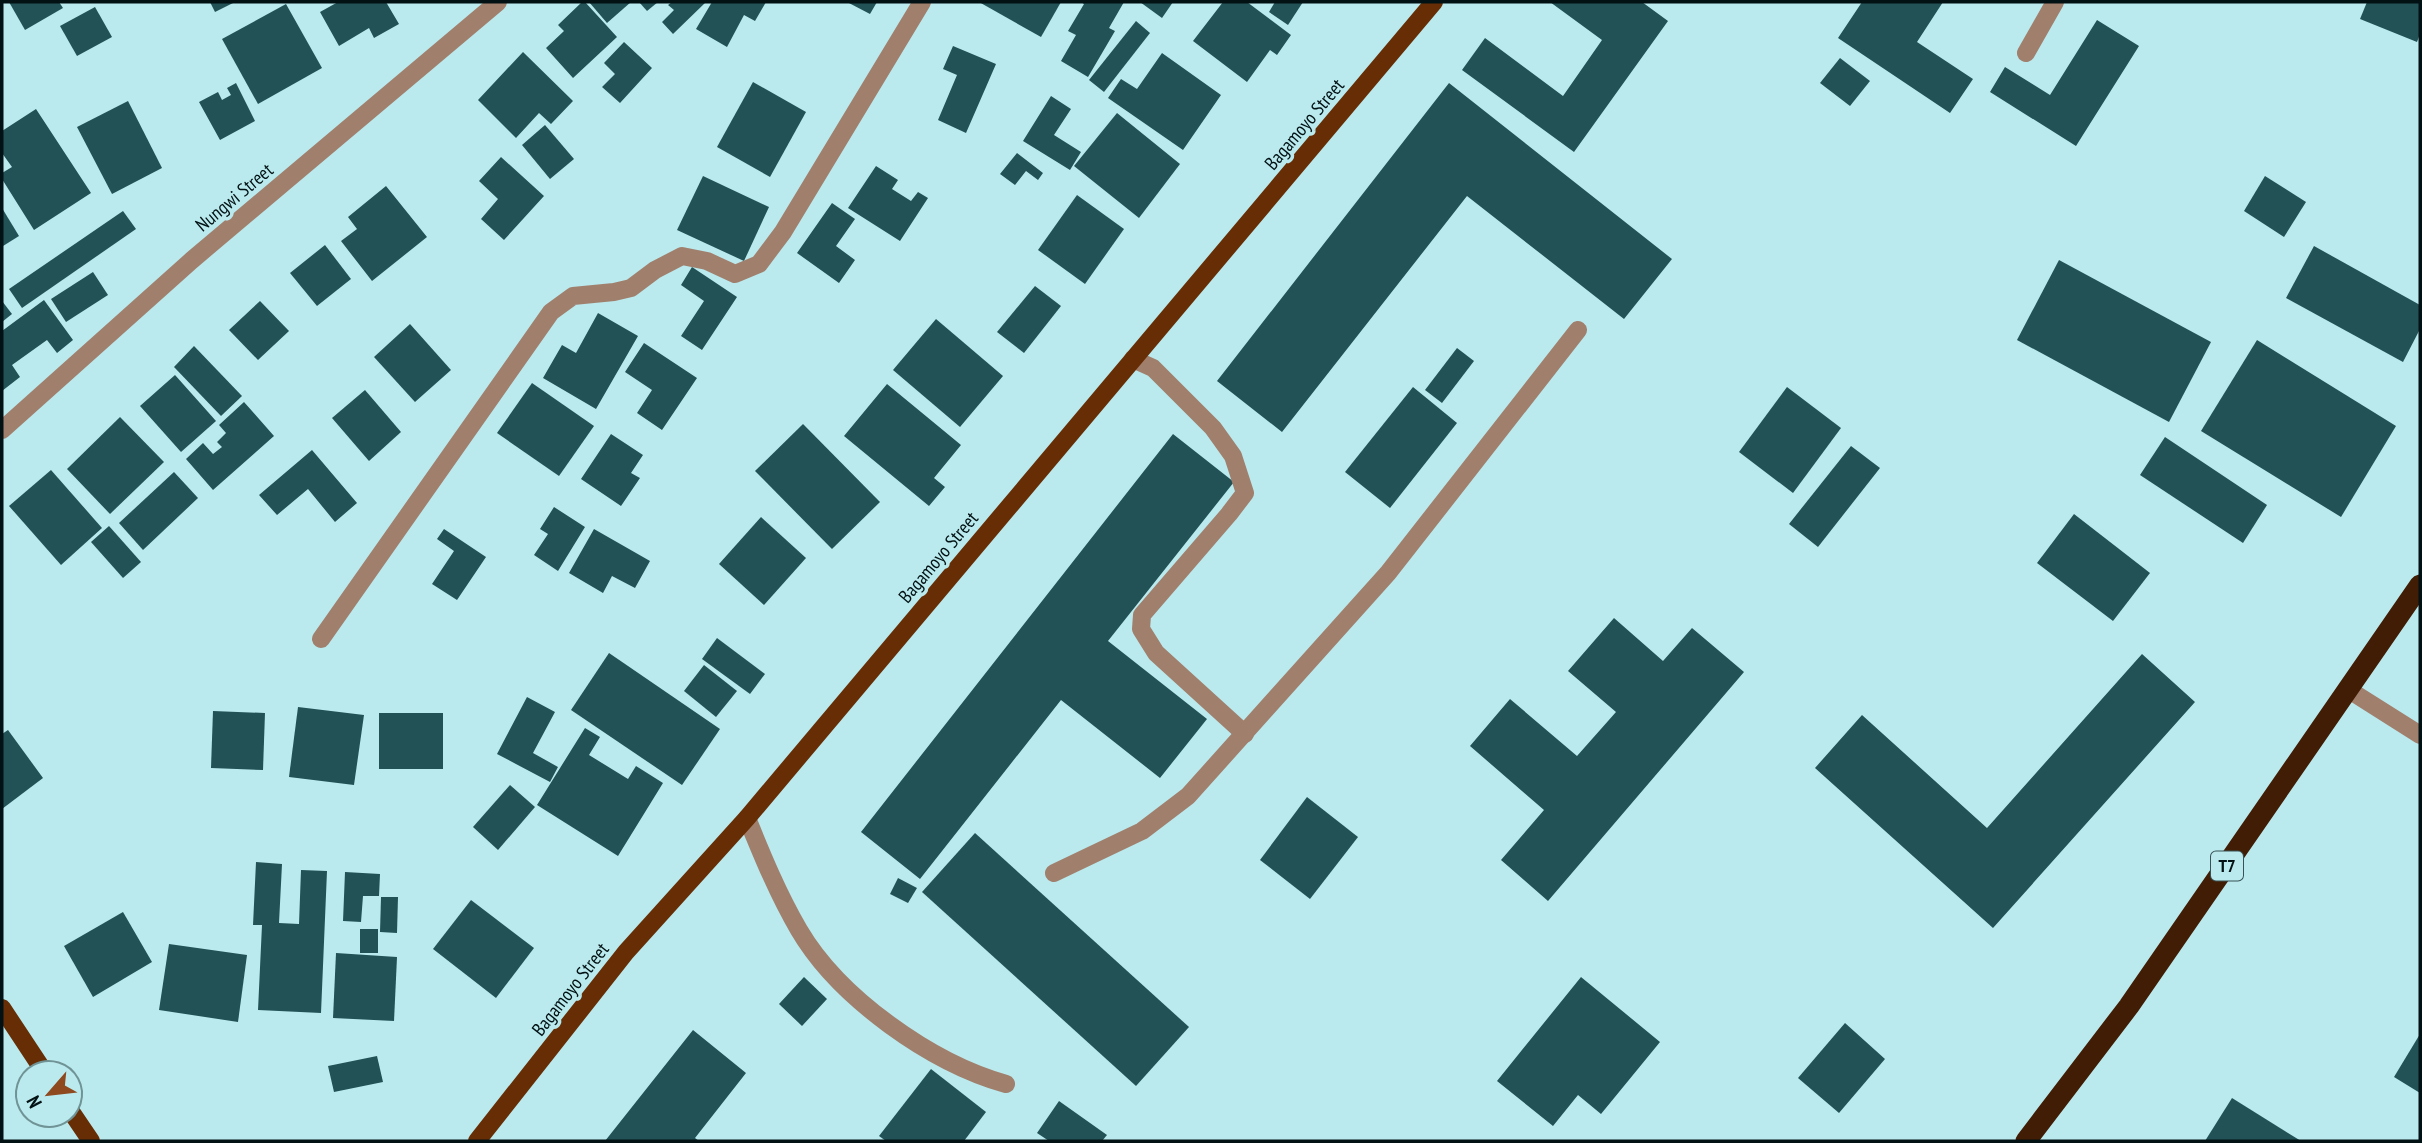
<svg xmlns="http://www.w3.org/2000/svg" width="2422" height="1143" font-family="'PT Sans Narrow',sans-serif">
<rect width="100%" height="100%" fill="#baeaee"/>
<g fill="#225256">
<polygon points="9,2 59,2 63,8 25,30"/>
<polygon points="210,2 235,2 215,12"/>
<polygon points="338,2 386,2 399,24 374,38 369,28 339,46 320,12"/>
<polygon points="582,2 585,2 617,37 573,78 546,48 564,31 558,25"/>
<polygon points="589,2 631,2 607,23"/>
<polygon points="639,2 658,2 647,11"/>
<polygon points="672,2 706,2 673,34 662,22 674,10 668,5"/>
<polygon points="712,2 766,2 755,21 744,15 727,47 696,29"/>
<polygon points="847,2 877,2 870,14"/>
<polygon points="979,2 1061,2 1041,37"/>
<polygon points="1081,2 1124,2 1109,28 1115,31 1088,77 1061,61 1076,35 1068,31 1084,4"/>
<polygon points="1140,2 1173,2 1162,18"/>
<polygon points="1223,2 1247,2 1291,35 1277,55 1270,50 1247,82 1193,41"/>
<polygon points="1275,2 1303,2 1288,25 1269,12"/>
<polygon points="1550,2 1642,2 1668,21 1574,152 1462,70 1485,38 1563,96 1602,40"/>
<polygon points="1862,2 1943,2 1917,42 1973,79 1950,113 1838,38"/>
<polygon points="2367,2 2420,2 2420,34 2417,42 2360,19"/>
<polygon points="286,4 322,68 258,104 222,39"/>
<polygon points="95,7 112,37 77,56 60,26"/>
<polygon points="2097,20 2139,46 2076,146 1990,92 2005,67 2050,95"/>
<polygon points="1136,21 1150,33 1104,92 1089,80"/>
<polygon points="624,42 652,68 620,103 602,87 615,74 604,63"/>
<polygon points="953,46 996,64 966,133 938,120 957,75 943,69"/>
<polygon points="523,52 573,101 551,124 539,113 516,138 478,100"/>
<polygon points="1162,53 1221,95 1183,150 1108,98 1121,79 1137,89"/>
<polygon points="1840,58 1870,81 1850,106 1820,83"/>
<polygon points="753,82 806,112 770,177 717,147"/>
<polygon points="236,83 255,121 220,140 199,102 218,92 222,100 231,95 227,88"/>
<polygon points="1449,83 1672,259 1624,319 1467,196 1282,432 1217,381"/>
<polygon points="1051,96 1071,109 1054,135 1081,152 1070,170 1023,141"/>
<polygon points="128,101 162,168 112,194 77,127"/>
<polygon points="36,109 91,193 34,230 2,179 2,173 12,167 2,153 2,131"/>
<polygon points="1117,113 1180,164 1139,218 1074,166"/>
<polygon points="545,125 574,159 550,179 522,145"/>
<polygon points="1017,153 1043,173 1038,180 1026,171 1015,185 1000,174"/>
<polygon points="501,157 544,196 504,240 481,219 498,199 479,181"/>
<polygon points="876,166 898,180 892,189 911,201 918,192 928,198 900,241 848,208"/>
<polygon points="703,176 769,207 744,261 677,230"/>
<polygon points="2265,176 2306,202 2284,237 2244,211"/>
<polygon points="386,186 427,237 372,281 341,241 357,229 348,217"/>
<polygon points="1077,195 1124,229 1085,284 1038,250"/>
<polygon points="832,203 855,219 836,246 855,260 839,283 797,253"/>
<polygon points="2,208 19,236 3,246 2,244"/>
<polygon points="123,211 136,229 22,308 9,289"/>
<polygon points="325,245 351,279 317,306 290,273"/>
<polygon points="2314,246 2420,305 2420,329 2403,362 2286,298"/>
<polygon points="2059,260 2211,342 2169,422 2017,340"/>
<polygon points="692,267 737,297 702,350 681,336 704,301 681,285"/>
<polygon points="93,272 108,295 66,322 51,299"/>
<polygon points="1035,286 1061,306 1024,353 997,332"/>
<polygon points="44,300 73,340 57,353 47,340 12,365 20,377 2,391 2,331"/>
<polygon points="2,301 12,314 2,322"/>
<polygon points="260,301 289,331 258,360 229,330"/>
<polygon points="598,313 638,336 596,409 543,378 562,345 576,353"/>
<polygon points="936,319 1003,376 960,427 893,370"/>
<polygon points="410,324 451,370 415,402 374,357"/>
<polygon points="2257,340 2396,426 2341,517 2201,431"/>
<polygon points="644,343 697,378 662,430 637,413 652,390 625,372"/>
<polygon points="194,346 242,396 221,416 174,367"/>
<polygon points="1457,348 1474,361 1442,403 1425,390"/>
<polygon points="175,375 216,421 181,452 140,406"/>
<polygon points="532,383 594,426 559,476 497,433"/>
<polygon points="887,384 961,445 934,478 945,487 929,506 844,436"/>
<polygon points="1413,387 1457,423 1390,508 1345,472"/>
<polygon points="1787,387 1841,428 1793,493 1739,452"/>
<polygon points="365,390 401,432 369,461 332,418"/>
<polygon points="244,402 274,436 213,490 186,459 203,443 213,454 222,447 217,442 226,433 219,425"/>
<polygon points="120,417 164,462 110,514 67,469"/>
<polygon points="803,424 880,502 832,549 755,471"/>
<polygon points="611,434 643,455 631,473 640,478 621,506 581,479"/>
<polygon points="1173,434 1234,482 1108,641 1207,719 1160,778 1061,700 920,879 861,832"/>
<polygon points="2165,437 2267,505 2243,543 2140,475"/>
<polygon points="1851,446 1880,468 1818,547 1789,524"/>
<polygon points="312,450 357,503 335,522 308,489 277,515 259,495"/>
<polygon points="51,470 102,528 61,565 9,506"/>
<polygon points="174,472 198,498 143,550 119,523"/>
<polygon points="554,507 585,527 558,571 534,555 548,534 540,529"/>
<polygon points="2074,514 2150,573 2113,621 2037,563"/>
<polygon points="761,517 806,558 764,605 719,564"/>
<polygon points="109,526 141,562 123,578 91,542"/>
<polygon points="444,529 486,557 457,600 432,584 454,551 437,539"/>
<polygon points="594,529 650,561 635,588 612,576 603,593 569,573"/>
<polygon points="1614,618 1663,661 1692,628 1744,672 1548,901 1501,860 1544,810 1470,746 1510,699 1577,756 1616,712 1568,671"/>
<polygon points="717,638 765,674 750,694 702,659"/>
<polygon points="609,653 720,729 682,785 571,710"/>
<polygon points="2142,654 2195,702 1993,928 1815,768 1862,715 1987,828"/>
<polygon points="704,665 737,691 716,717 684,691"/>
<polygon points="527,697 555,712 533,753 558,767 550,782 497,754"/>
<polygon points="298,707 364,715 354,785 289,777"/>
<polygon points="213,711 265,713 263,770 211,768"/>
<rect x="379" y="713" width="64" height="56"/>
<polygon points="585,728 600,737 589,755 628,779 636,766 663,783 618,856 537,805"/>
<polygon points="8,730 43,778 2,809 2,734"/>
<polygon points="510,785 535,807 498,850 473,827"/>
<polygon points="1307,797 1358,837 1310,899 1260,860"/>
<polygon points="975,833 1189,1027 1136,1086 922,892"/>
<polygon points="256,862 282,864 279,923 299,924 301,870 327,871 321,1013 258,1010 262,925 253,925"/>
<polygon points="345,872 380,874 379,896 363,896 361,922 343,921"/>
<polygon points="898,878 917,888 908,903 890,894"/>
<polygon points="381,897 398,897 397,933 380,932"/>
<polygon points="471,900 534,948 496,998 433,949"/>
<polygon points="123,912 152,962 93,997 64,946"/>
<rect x="360" y="929" width="18" height="24"/>
<polygon points="169,944 247,955 238,1022 159,1010"/>
<polygon points="336,953 397,957 394,1021 333,1018"/>
<polygon points="804,977 827,999 802,1026 779,1004"/>
<polygon points="1581,977 1660,1042 1601,1114 1578,1095 1553,1126 1497,1081"/>
<polygon points="1845,1023 1885,1059 1839,1113 1798,1078"/>
<polygon points="693,1030 746,1073 695,1138 699,1141 605,1141"/>
<polygon points="2420,1034 2420,1093 2394,1077"/>
<polygon points="377,1056 383,1082 334,1092 328,1066"/>
<polygon points="931,1069 986,1112 964,1141 886,1141 879,1136"/>
<polygon points="2232,1098 2301,1141 2205,1141"/>
<polygon points="1059,1101 1107,1135 1102,1141 1049,1141 1037,1133"/>
</g>
<g fill="none" stroke-linecap="round" stroke-linejoin="round">
<g stroke="#a17f6d" stroke-width="18">
<polyline points="2026,53 2055,2"/>
<polyline points="1133,359 1153,368 1213,428 1233,456 1245,493 1229,514 1142,615 1141,629 1156,653 1245,734"/>
<polyline points="2,430 192,260 498,2"/>
<polyline points="321,639 551,312 573,296 614,292 631,288 655,270 682,256 707,261 735,274 759,264 783,232 922,2"/>
<polyline points="2349,690 2420,735"/>
<path d="M747 818C762 855 778 894 799 930 839 998 931 1063 1006 1084"/>
<polyline points="1054,873 1142,831 1188,796 1388,573 1578,330"/>
</g>
<g stroke="#672e06" stroke-width="18">
<polyline points="2,1008 45,1073"/>
<polyline points="70,1110 91,1141"/>
<polyline points="477,1141 626,952 747,818 1434,2"/>
</g>
<polyline stroke="#421d05" stroke-width="21" points="2026,1141 2129,1006 2420,585"/>
</g>
<g text-anchor="middle" stroke-width="7" stroke-linejoin="round" paint-order="stroke">
<rect fill="#baeaee" stroke="#395255" stroke-width="2" x="2211" y="851.5" width="32" height="29" rx="5"/>
<g font-size="18" font-weight="bold" fill="#021113">
<text x="2227" y="872">T7</text>
</g>
<g font-size="19" fill="#021113" stroke="#baeaee">
<text transform="translate(1304 124) rotate(-50)" y="7">Bagamoyo Street</text>
<text transform="translate(234 197) rotate(-40)" y="7">Nungwi Street</text>
<text transform="translate(938 557) rotate(-50)" y="7">Bagamoyo Street</text>
<text transform="translate(570 989) rotate(-52)" y="7">Bagamoyo Street</text>
</g>
</g>
<rect width="2422" height="1143" fill="none" stroke="#021113" stroke-width="7"/>
<g transform="translate(49 1094) rotate(242)"><circle r="33" fill="#baeaee" stroke="#709396" stroke-width="2"/>
<path d="M0-5L12 26L0 18L-12 26Z" fill="#8e491f"/>
<text y="-10" font-size="19" font-weight="bold" text-anchor="middle" fill="#021113">N</text>
</g>
</svg>
